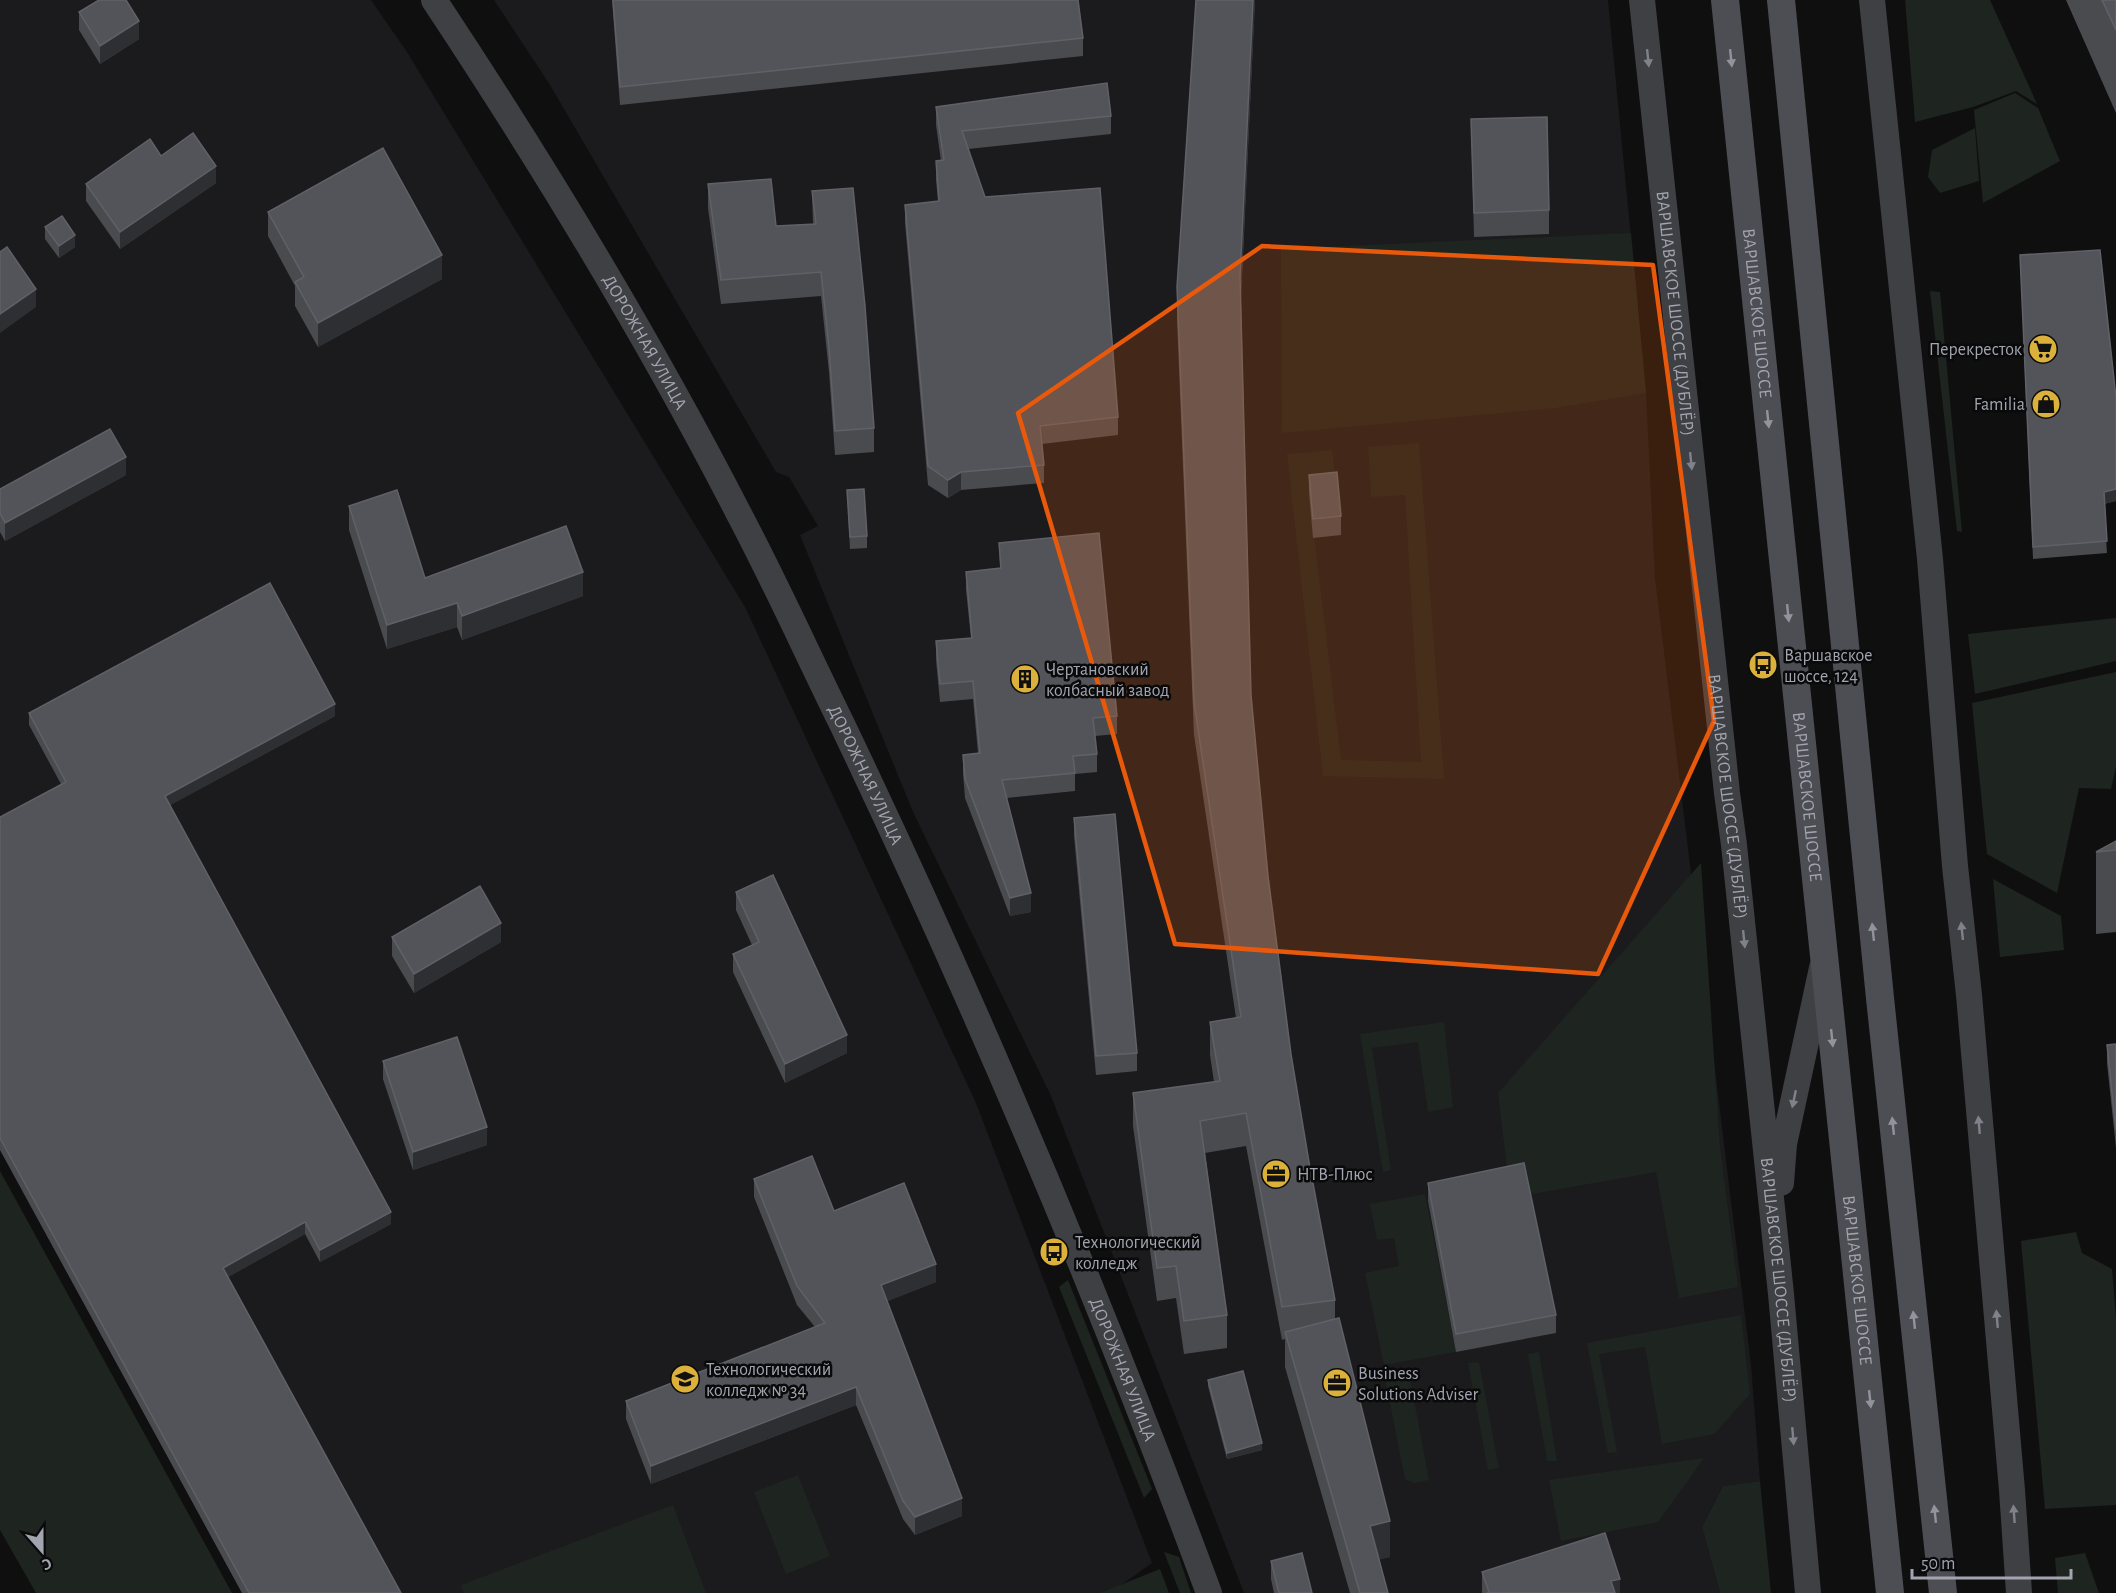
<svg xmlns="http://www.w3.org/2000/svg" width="2116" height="1593" font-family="'Alegreya Sans',sans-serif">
<rect width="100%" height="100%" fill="#0f0f10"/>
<g fill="#1b1b1d">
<polygon points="0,0 371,0 407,52 745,607 976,1103 1152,1563 1110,1593 242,1593 0,1150"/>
<polygon points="494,0 1608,0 1646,393 1655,578 1751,1365 1760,1481 1723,1486 1702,1527 1720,1593 1244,1593 1051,1096 913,812 800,535 818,526 789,477 776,472 550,85"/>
</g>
<g fill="#1e241f">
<polygon points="1905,0 1990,0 2037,104 2016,91 1973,107 1915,122"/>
<polygon points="2015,93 2038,108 2060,161 1983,203 1974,110"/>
<polygon points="1975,128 1979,181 1940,193 1928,177 1932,150"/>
<polygon points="1631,233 1646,393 1555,408 1282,433 1281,249"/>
<polygon points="1930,291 1940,292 1962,532 1957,531"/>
<polygon points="1419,443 1444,779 1323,776 1287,454 1332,450 1337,490 1309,494 1341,760 1421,762 1405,495 1371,497 1368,447"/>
<polygon points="2116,618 2116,661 1975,694 1968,634"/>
<polygon points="2116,672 2116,767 2111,789 2079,788 2057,893 1987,854 1972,703"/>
<polygon points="1701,863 1720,1147 1738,1287 1679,1298 1656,1172 1527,1195 1508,1177 1498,1093"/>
<polygon points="1993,879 2061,916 2064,950 2000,957"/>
<polygon points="1444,1022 1453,1107 1428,1112 1418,1042 1372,1048 1391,1170 1383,1172 1360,1034"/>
<polygon points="0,1171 232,1593 36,1593 0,1530"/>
<polygon points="1425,1194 1456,1352 1384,1365 1365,1273 1399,1266 1394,1238 1377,1240 1370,1204"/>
<polygon points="2076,1232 2082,1253 2112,1269 2116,1318 2116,1505 2045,1509 2021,1241"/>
<polygon points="1068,1280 1152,1489 1144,1498 1059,1287"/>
<polygon points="1741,1315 1750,1394 1714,1434 1662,1444 1645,1347 1599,1354 1617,1452 1608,1453 1587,1343"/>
<polygon points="1539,1352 1557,1461 1547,1461 1528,1354"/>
<polygon points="1479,1362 1499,1468 1488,1470 1468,1363"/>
<polygon points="1409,1374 1429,1480 1414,1483 1405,1479 1385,1378"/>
<polygon points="1704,1458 1658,1522 1561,1541 1549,1480"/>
<polygon points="798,1475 830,1556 786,1574 754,1492"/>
<polygon points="1760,1481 1771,1593 1720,1593 1702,1527 1723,1486"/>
<polygon points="673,1505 706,1593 464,1593 461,1585"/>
<polygon points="1164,1552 1179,1557 1191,1593 1180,1593"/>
<polygon points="2085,1553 2099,1593 2058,1593 2055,1558"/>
<polygon points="1160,1569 1169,1593 1100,1593"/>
</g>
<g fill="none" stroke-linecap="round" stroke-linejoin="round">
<g stroke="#3f4044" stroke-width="26">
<path id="s1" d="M434 0C544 166 648 337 739 514 775 582 807 653 841 722 977 1006 1100 1298 1209 1593"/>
<path id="s2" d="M1642 0 1727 793 1734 845 1781 1294 1808 1593"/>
<polyline points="1872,0 1930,559 1955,866 1969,995 2012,1490 2019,1593"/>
<polyline points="1781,1183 1784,1144 1822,968"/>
</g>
<g stroke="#4d4e53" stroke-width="28">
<path id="s3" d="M1725 0 1890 1593"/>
<polyline points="1781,0 1880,998 1943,1593"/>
</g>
</g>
<g fill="#4a4b4f">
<polygon points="612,0 1078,0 1083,38 1083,56 620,105"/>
<polygon points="1196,0 1255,0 1241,299 1251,695 1268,876 1291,1054 1309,1162 1335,1300 1335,1319 1390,1557 1379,1559 1388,1593 1350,1593 1285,1367 1285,1339 1282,1340 1246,1146 1205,1153 1227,1315 1227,1348 1184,1354 1176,1298 1157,1301 1133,1126 1133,1093 1214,1082 1210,1055 1210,1022 1236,1018 1194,735 1177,320 1177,287"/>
<polygon points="2066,0 2116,0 2116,113"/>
<polygon points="79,12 139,39 100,64 79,30"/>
<polygon points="936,107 1111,116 1111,134 968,149 985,197 1118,417 1118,435 1042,444 1044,465 1044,483 961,490 948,498 928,485 905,223 905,205 938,201 936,180 936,161 941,161 936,125"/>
<polygon points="1471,119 1549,210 1549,234 1474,237"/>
<polygon points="216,183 120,249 86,201 86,184"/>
<polygon points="708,184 776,226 813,224 812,191 874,428 874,452 835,455 829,372 821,296 721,304 708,208"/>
<polygon points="268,212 442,279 318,347 295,306 295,286 268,236"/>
<polygon points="45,227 75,247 59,258 45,239"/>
<polygon points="2020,255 2116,398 2116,501 2104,504 2107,553 2033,559"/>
<polygon points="126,475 5,541 0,532 0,489"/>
<polygon points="1309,475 1341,516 1341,535 1313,538 1309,493"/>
<polygon points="847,490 867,536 867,548 850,549"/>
<polygon points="349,506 425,578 583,596 462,640 457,627 387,649 349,530"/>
<polygon points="999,543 1117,716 1117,734 1095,736 1097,754 1097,772 1075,774 1075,791 1007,798 1031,912 1010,916 965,798 963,773 963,755 978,753 973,699 940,702 936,660 936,641 971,638 966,590 966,572 1000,568"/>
<polygon points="29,713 335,716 170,805 391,1224 320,1262 305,1234 228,1277 401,1593 242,1593 0,1150 0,817 61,784 29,725"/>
<polygon points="1074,818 1137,1053 1137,1071 1096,1075 1074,836"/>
<polygon points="2116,841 2116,932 2096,934 2096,852"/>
<polygon points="736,892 847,1053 785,1083 733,972 733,954 752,945 736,910"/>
<polygon points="392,937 501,942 414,993 392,956"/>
<polygon points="2116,1044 2116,1148 2107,1063 2107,1045"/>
<polygon points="383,1061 487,1145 413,1170 383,1079"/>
<polygon points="754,1179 834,1211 936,1282 887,1301 962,1516 915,1535 903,1519 856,1405 651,1484 626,1419 626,1401 815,1327 797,1305 754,1197"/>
<polygon points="1428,1183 1556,1315 1556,1333 1456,1352 1428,1201"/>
<polygon points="1208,1380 1262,1450 1227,1459 1208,1386"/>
<polygon points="1271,1561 1312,1593 1274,1593 1271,1579"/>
<polygon points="1482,1572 1620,1593 1482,1593"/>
</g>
<g fill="#2e2f32">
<polygon points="1253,0 1255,0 1240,311 1240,278"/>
<polygon points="139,21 139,39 100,64 100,46"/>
<polygon points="216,166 216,183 120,249 120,232"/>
<polygon points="75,235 75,247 59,258 59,246"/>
<polygon points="442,255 442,279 318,347 318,323"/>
<polygon points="36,289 36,307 0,333 0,314"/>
<polygon points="126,457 126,475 5,541 5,523"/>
<polygon points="961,472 961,490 948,498 948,480"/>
<polygon points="2116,489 2116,501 2104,504 2104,492"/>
<polygon points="583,572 583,596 462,640 462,616"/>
<polygon points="457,603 457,627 387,649 387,625"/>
<polygon points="335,704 335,716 165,808 165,796"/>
<polygon points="1031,893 1031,912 1010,916 1010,898"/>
<polygon points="501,923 501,942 414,993 414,974"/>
<polygon points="847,1035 847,1053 785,1083 785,1064"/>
<polygon points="487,1127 487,1145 413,1170 413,1152"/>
<polygon points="391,1212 391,1224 320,1262 320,1250"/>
<polygon points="305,1222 305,1234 223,1280 223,1268"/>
<polygon points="936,1264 936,1282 881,1304 881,1285"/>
<polygon points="856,1387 856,1405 651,1484 651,1466"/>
<polygon points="1262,1443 1262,1450 1227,1459 1227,1453"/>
<polygon points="962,1498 962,1516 915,1535 915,1517"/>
<polygon points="1390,1521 1390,1557 1370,1562 1370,1526"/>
<polygon points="1620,1579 1620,1593 1611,1593 1611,1581"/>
</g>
<g fill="#53545a" stroke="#606167" stroke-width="1.5">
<polygon points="99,0 126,0 139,21 100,46 79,12"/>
<polygon points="613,0 1078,0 1083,38 620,87"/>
<polygon points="1196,0 1253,0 1240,278 1251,695 1268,876 1291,1054 1309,1162 1335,1300 1282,1307 1246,1113 1200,1121 1227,1315 1184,1321 1176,1266 1157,1268 1133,1093 1220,1081 1210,1022 1241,1017 1194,702 1177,287"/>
<polygon points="2102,0 2116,0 2116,30"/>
<polygon points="1107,83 1111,116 962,131 985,197 1100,188 1118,417 1040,426 1044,465 961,472 948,480 928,466 905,205 939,201 936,161 944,160 936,107"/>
<polygon points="1547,117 1549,210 1474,213 1471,119"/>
<polygon points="193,133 216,166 120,232 86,184 150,139 161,156"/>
<polygon points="383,148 442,255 318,323 295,282 304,277 268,212"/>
<polygon points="771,179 776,226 816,224 812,191 853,188 865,306 874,428 835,431 829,348 821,272 721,280 708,184"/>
<polygon points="62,216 75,235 59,246 45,227"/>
<polygon points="7,247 36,289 0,314 0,252"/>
<polygon points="2100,250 2116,398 2116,489 2104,492 2107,541 2033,547 2020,255"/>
<polygon points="110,429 126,457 5,523 0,513 0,489"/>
<polygon points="1337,472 1341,516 1313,519 1309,475"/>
<polygon points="864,489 867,536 850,537 847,490"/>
<polygon points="397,490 425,578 566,526 583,572 462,616 457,603 387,625 349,506"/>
<polygon points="1099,533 1117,716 1093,718 1097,754 1073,756 1075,773 1002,780 1031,893 1010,898 965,779 963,755 980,753 973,681 940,684 936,641 972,638 966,572 1001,568 999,543"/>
<polygon points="270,583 335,704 165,796 391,1212 320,1250 305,1222 223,1268 401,1593 249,1593 0,1138 0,817 66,782 29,713"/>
<polygon points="1115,814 1137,1053 1096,1056 1074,818"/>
<polygon points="2116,841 2116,850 2096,852"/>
<polygon points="773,875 847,1035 785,1064 733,954 759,942 736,892"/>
<polygon points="480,886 501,923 414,974 392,937"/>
<polygon points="457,1037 487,1127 413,1152 383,1061"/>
<polygon points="2116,1044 2116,1130 2107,1045"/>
<polygon points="812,1156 834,1211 904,1183 936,1264 881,1285 962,1498 915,1517 903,1501 856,1387 651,1466 626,1401 825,1323 797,1286 754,1179"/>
<polygon points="1524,1163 1556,1315 1456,1334 1428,1183"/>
<polygon points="1339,1318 1390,1521 1370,1526 1388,1593 1360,1593 1285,1332"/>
<polygon points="1243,1371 1262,1443 1227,1453 1208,1380"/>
<polygon points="1605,1533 1620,1579 1611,1581 1615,1593 1487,1593 1489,1592 1482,1572"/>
<polygon points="1302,1553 1312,1593 1279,1593 1271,1561"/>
</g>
<defs><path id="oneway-solid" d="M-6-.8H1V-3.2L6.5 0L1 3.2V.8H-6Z" transform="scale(1.5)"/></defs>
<g fill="#7f828a">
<use href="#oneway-solid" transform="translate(1648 58) rotate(84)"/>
<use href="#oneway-solid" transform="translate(1691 461) rotate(84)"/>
<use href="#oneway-solid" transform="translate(1962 931) rotate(-96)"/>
<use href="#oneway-solid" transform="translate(1744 939) rotate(84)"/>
<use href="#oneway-solid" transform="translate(1794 1099) rotate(102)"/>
<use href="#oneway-solid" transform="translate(1979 1125) rotate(-95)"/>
<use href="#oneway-solid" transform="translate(1997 1319) rotate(-95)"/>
<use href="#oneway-solid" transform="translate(1793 1436) rotate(85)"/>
<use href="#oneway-solid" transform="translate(2014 1514) rotate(-94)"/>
</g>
<g fill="#91949d">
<use href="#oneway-solid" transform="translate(1731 58) rotate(84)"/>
<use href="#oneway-solid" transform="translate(1768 419) rotate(84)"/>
<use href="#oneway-solid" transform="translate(1788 613) rotate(84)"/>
<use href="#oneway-solid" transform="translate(1873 932) rotate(-96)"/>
<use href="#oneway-solid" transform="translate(1832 1038) rotate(84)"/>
<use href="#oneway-solid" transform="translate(1893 1126) rotate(-96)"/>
<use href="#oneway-solid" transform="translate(1914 1320) rotate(-96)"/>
<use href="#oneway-solid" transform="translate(1870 1399) rotate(84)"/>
<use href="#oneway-solid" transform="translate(1935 1514) rotate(-96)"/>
</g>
<path fill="#e8590c" fill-opacity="0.2" stroke="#e8590c" stroke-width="4.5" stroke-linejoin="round" d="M1262 246 1653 265 1714 721 1598 974 1175 944 1018 413Z"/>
<defs>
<g id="supermarket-disc" transform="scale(1.5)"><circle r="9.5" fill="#dcb13b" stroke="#0a0a0b"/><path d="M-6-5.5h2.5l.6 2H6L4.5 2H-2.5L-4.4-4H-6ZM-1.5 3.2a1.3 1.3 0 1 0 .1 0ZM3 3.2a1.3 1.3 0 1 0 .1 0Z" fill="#111"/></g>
<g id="shop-disc" transform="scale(1.5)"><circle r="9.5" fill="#dcb13b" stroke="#0a0a0b"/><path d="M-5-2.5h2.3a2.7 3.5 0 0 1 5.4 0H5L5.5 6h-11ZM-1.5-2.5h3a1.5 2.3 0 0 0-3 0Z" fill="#111"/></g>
<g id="bus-disc" transform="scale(1.5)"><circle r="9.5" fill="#dcb13b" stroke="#0a0a0b"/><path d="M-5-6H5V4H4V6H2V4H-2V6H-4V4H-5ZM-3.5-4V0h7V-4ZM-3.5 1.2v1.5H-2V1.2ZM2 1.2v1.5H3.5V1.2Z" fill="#111"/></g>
<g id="building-disc" transform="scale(1.5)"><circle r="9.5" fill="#dcb13b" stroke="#0a0a0b"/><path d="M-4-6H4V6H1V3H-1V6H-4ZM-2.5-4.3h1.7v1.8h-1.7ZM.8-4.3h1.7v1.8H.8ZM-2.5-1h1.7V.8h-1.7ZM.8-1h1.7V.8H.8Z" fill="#111"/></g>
<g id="office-disc" transform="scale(1.5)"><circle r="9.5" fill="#dcb13b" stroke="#0a0a0b"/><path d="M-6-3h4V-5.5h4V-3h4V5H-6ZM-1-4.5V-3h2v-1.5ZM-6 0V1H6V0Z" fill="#111"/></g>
<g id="university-disc" transform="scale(1.5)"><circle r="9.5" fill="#dcb13b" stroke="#0a0a0b"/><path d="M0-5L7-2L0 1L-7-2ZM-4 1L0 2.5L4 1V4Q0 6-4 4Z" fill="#111"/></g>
</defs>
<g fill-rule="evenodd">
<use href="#supermarket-disc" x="2043" y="349"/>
<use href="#shop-disc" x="2046" y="404"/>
<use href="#bus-disc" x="1763" y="665"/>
<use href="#building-disc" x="1025" y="679"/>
<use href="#office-disc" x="1276" y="1174"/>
<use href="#bus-disc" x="1054" y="1252"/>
<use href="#university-disc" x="685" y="1379"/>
<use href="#office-disc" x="1337" y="1383"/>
</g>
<g text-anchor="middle" stroke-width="5" stroke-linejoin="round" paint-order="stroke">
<g font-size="18" fill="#a2a5b0" stroke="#0a0a0b">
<text dy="6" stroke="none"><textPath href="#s2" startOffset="315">ВАРШАВСКОЕ ШОССЕ (ДУБЛЁР)</textPath></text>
<text dy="6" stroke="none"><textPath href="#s3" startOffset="315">ВАРШАВСКОЕ ШОССЕ</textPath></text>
<text dy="6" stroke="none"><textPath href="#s1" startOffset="402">ДОРОЖНАЯ УЛИЦА</textPath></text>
<text dy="6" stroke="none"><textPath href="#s1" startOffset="888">ДОРОЖНАЯ УЛИЦА</textPath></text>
<text dy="6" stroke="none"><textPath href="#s2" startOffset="801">ВАРШАВСКОЕ ШОССЕ (ДУБЛЁР)</textPath></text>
<text dy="6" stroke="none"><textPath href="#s3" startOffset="801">ВАРШАВСКОЕ ШОССЕ</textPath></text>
<text dy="6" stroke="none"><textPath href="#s2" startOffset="1287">ВАРШАВСКОЕ ШОССЕ (ДУБЛЁР)</textPath></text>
<text dy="6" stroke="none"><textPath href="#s3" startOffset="1287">ВАРШАВСКОЕ ШОССЕ</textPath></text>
<text dy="6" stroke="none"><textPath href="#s1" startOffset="1536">ДОРОЖНАЯ УЛИЦА</textPath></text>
</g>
<g font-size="18" fill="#a2a5b0" stroke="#0a0a0b" text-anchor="start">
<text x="2022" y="355" text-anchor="end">Перекресток</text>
<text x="2025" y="410" text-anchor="end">Familia</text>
<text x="1784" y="661">Варшавское<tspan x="1784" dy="21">шоссе, 124</tspan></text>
<text x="1046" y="675">Чертановский<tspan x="1046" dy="21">колбасный завод</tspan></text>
<text x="1297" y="1180">НТВ-Плюс</text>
<text x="1075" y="1248">Технологический<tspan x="1075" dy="21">колледж</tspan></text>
<text x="706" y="1375">Технологический<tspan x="706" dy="21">колледж № 34</tspan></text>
<text x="1358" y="1379">Business<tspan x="1358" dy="21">Solutions Adviser</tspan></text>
</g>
</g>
<g transform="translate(42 1551) rotate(159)" stroke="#0a0a0b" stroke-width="4.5" paint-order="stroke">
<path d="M0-4.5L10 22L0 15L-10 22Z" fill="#a2a5b0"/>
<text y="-9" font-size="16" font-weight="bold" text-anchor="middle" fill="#a2a5b0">С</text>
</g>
<path d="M1912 1569v9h159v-9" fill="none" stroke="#a2a5b0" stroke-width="3"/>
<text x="1921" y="1569" font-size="18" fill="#a2a5b0" stroke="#0a0a0b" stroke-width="4.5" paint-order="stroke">50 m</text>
</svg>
